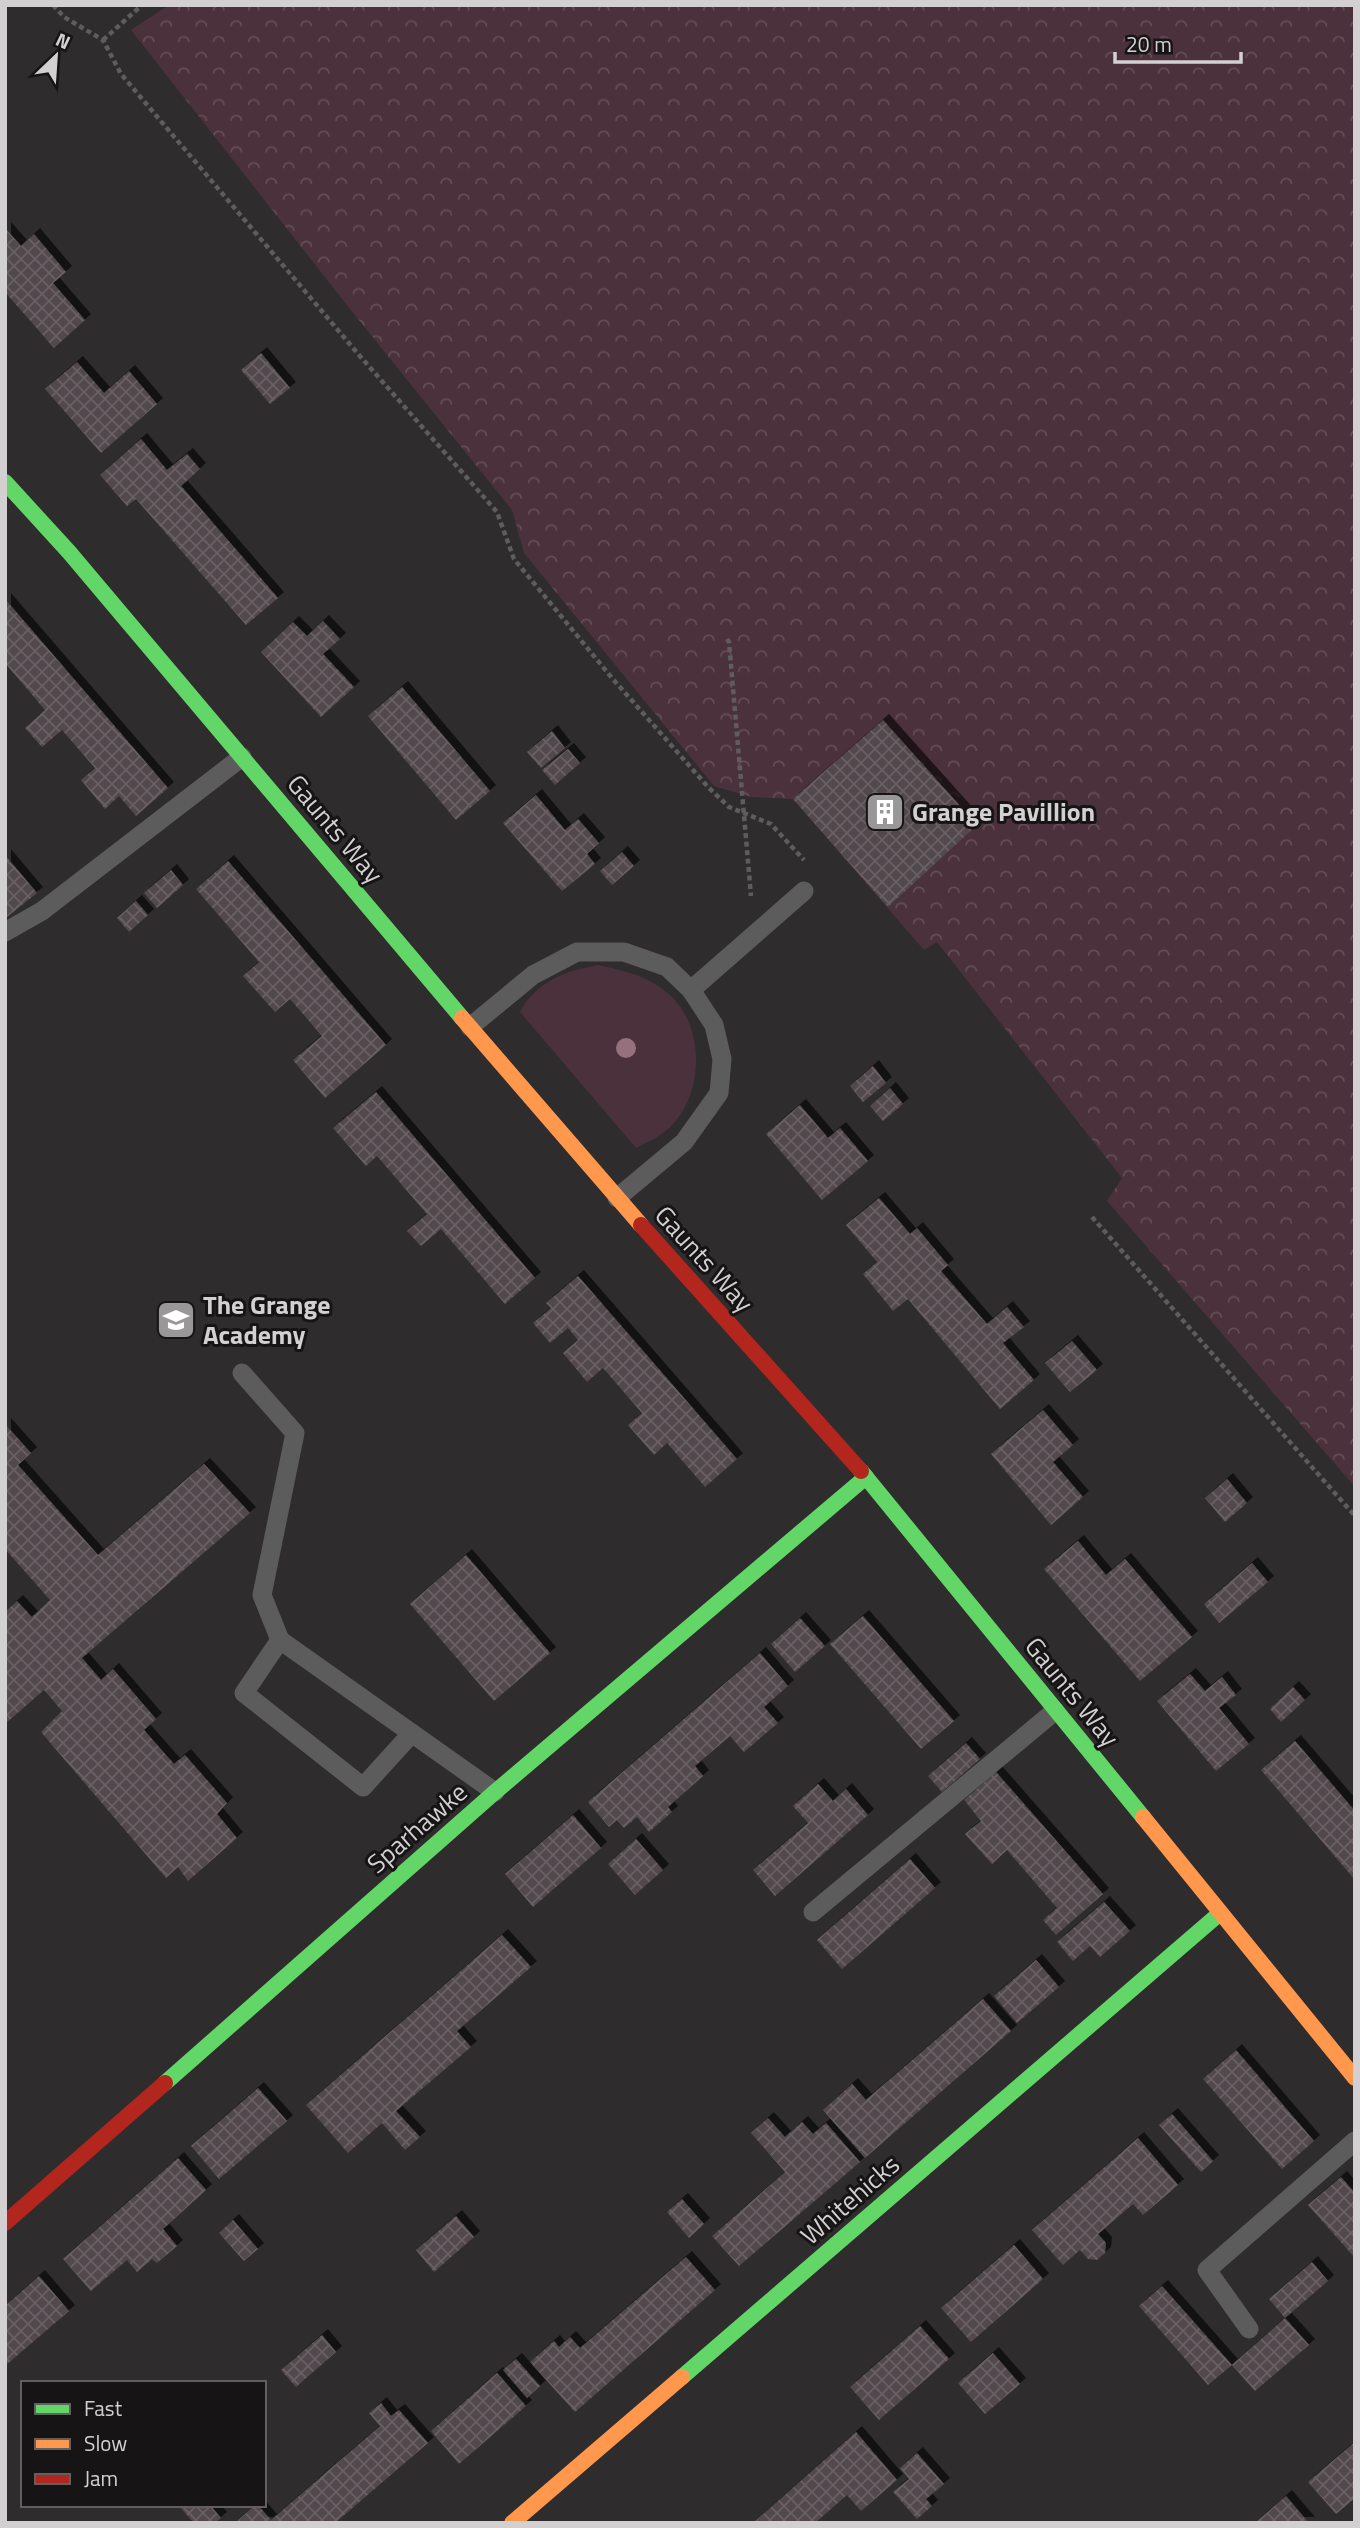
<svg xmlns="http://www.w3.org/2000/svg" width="1360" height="2528" font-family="'Titillium Web',sans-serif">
<defs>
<pattern id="forest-crowns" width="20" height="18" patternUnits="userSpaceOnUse" patternTransform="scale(1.75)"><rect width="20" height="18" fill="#4b313b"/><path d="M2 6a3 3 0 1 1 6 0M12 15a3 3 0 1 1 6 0" fill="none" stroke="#644e56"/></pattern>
<pattern id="building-cross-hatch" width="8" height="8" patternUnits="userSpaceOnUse" patternTransform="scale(1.75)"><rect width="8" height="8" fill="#51484c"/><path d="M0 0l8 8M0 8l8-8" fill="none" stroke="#696165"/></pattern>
<filter id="shadow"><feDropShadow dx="6" dy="-6" stdDeviation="0" flood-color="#0009"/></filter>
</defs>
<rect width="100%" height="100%" fill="#2e2c2d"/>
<path fill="#4b313b" d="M598 965C628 971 659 979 679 1005 705 1039 701 1099 669 1128 659 1137 648 1142 636 1148L520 1012C537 981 565 971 598 965Z"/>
<polygon fill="url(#forest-crowns)" points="169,5 1355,5 1355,1487 1107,1201 1122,1178 937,942 924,950 793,799 751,797 714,786 524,553 512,510 350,309 131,30"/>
<g fill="url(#building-cross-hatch)" filter="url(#shadow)">
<polygon points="5,228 21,246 34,234 66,272 53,283 85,320 54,348 5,292"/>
<polygon points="261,353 290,388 270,404 241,370"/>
<polygon points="77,362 104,393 129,371 157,404 101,453 45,389"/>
<polygon points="141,439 167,470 187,454 200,469 181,486 278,598 246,625 136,499 127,506 100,475"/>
<polygon points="5,599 168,788 136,816 119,796 105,809 81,780 95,768 62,730 42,747 25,728 45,710 5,663"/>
<polygon points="323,621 340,639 323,654 354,687 321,717 261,652 293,622 307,636"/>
<polygon points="402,687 490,791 456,820 368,716"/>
<polygon points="883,720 977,825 888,907 793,799"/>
<polygon points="552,731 565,748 541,768 527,752"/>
<polygon points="568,749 580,763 555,785 542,770"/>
<polygon points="536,795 565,830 578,819 599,843 587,854 595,864 562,891 503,823"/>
<polygon points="622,852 634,866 612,885 600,871"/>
<polygon points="5,855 37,893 7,917 5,916"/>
<polygon points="228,861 386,1045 325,1098 293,1060 322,1036 290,999 275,1012 243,976 259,962 196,889"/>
<polygon points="171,870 183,885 157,908 144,893"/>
<polygon points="136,901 148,915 129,932 117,918"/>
<polygon points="873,1066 886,1083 863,1102 850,1086"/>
<polygon points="890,1088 903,1104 883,1121 870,1106"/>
<polygon points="376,1092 535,1278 505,1304 441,1229 421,1246 407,1231 427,1214 377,1156 366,1166 333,1128"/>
<polygon points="800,1105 828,1138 840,1128 868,1161 822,1200 766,1134"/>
<polygon points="879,1198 910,1234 917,1228 948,1265 941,1271 987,1324 1007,1307 1024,1327 1003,1343 1034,1380 1000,1409 908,1299 893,1311 863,1274 877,1262 846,1225"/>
<polygon points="578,1276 737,1459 705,1487 667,1443 654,1455 628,1425 642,1413 603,1368 587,1382 563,1353 578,1340 568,1328 550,1343 533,1323 551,1308 546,1303"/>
<polygon points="1072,1341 1097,1370 1070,1392 1045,1363"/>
<polygon points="1043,1410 1073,1445 1053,1462 1083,1497 1051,1525 991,1454"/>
<polygon points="5,1424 31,1453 18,1465 98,1555 204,1464 250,1513 82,1658 101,1680 113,1669 156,1719 144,1730 174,1764 185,1755 227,1803 217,1814 237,1838 188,1881 178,1867 166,1878 41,1732 62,1711 44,1690 5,1724 5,1612 17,1601 32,1617 50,1600 5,1549"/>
<polygon points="1227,1479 1247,1503 1225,1522 1205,1498"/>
<polygon points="1078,1541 1106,1575 1125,1559 1192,1637 1140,1681 1044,1569"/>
<polygon points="466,1555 550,1653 494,1701 410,1604"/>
<polygon points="1252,1563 1268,1582 1219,1623 1204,1604"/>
<polygon points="863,1616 954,1721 921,1749 830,1644"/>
<polygon points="800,1618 825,1646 795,1672 771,1644"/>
<polygon points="760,1653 788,1686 764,1707 778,1723 744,1752 730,1736 695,1766 703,1776 668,1807 672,1812 649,1832 637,1817 624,1828 617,1820 609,1827 588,1802"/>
<polygon points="1190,1674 1205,1691 1222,1677 1236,1695 1219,1708 1249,1744 1216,1771 1157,1701"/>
<polygon points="1293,1687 1305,1700 1281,1722 1270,1709"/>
<polygon points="1295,1741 1355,1811 1355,1880 1261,1770"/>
<polygon points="966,1743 980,1759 942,1792 928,1776"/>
<polygon points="996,1772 1103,1894 1056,1935 1043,1920 1057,1908 1007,1850 992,1864 965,1834 981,1821 964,1800"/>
<polygon points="818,1784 833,1801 846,1789 868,1815 775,1896 753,1870 808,1823 793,1806"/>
<polygon points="573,1815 601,1848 533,1907 505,1874"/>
<polygon points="636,1839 663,1870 635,1895 608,1864"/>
<polygon points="910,1859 935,1888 842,1969 817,1940"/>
<polygon points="1104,1902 1130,1931 1100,1957 1090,1946 1073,1961 1057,1942"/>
<polygon points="502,1935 531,1967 457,2031 471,2047 396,2111 420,2137 405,2150 382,2123 348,2153 306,2105"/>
<polygon points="1036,1960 1059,1987 1017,2023 994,1996"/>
<polygon points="983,1999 1011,2031 865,2158 823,2110 852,2084 866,2100"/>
<polygon points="1236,2050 1314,2141 1282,2169 1203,2079"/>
<polygon points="258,2088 287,2121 219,2179 191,2146"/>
<polygon points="1172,2114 1213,2161 1201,2172 1159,2125"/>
<polygon points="768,2118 785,2137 802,2122 813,2134 826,2123 860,2162 739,2266 712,2236 785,2172 751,2133"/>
<polygon points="1138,2138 1178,2185 1143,2215 1133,2204 1098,2234 1106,2243 1105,2253 1097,2260 1088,2259 1080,2250 1063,2265 1032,2230"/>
<polygon points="178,2158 206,2190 163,2229 177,2246 157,2263 152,2259 137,2272 127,2260 91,2291 63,2259"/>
<polygon points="1341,2177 1355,2193 1355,2258 1308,2205"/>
<polygon points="682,2199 704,2224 689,2238 667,2212"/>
<polygon points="456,2216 474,2237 434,2272 416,2250"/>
<polygon points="233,2220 258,2249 244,2261 219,2233"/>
<polygon points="1014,2245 1043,2279 971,2342 941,2308"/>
<polygon points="686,2257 715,2290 575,2412 530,2362 554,2341 559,2347 570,2337 580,2348"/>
<polygon points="1312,2262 1328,2281 1285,2318 1269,2299"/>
<polygon points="39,2276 69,2311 5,2366 5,2306"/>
<polygon points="1162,2286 1232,2365 1208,2385 1139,2306"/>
<polygon points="1285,2318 1309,2345 1255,2391 1232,2365"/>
<polygon points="920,2326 949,2359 879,2420 850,2387"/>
<polygon points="322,2335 336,2352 296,2387 281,2370"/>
<polygon points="993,2353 1020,2384 985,2414 958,2383"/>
<polygon points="516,2359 540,2386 527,2398 503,2370"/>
<polygon points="497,2373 526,2406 459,2464 431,2431"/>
<polygon points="381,2403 391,2416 399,2410 428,2443 335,2523 235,2523 255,2505 258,2505 271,2520 380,2426 369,2413"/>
<polygon points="856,2432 897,2480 861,2511 847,2495 815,2523 753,2523"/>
<polygon points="1355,2442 1355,2498 1336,2514 1308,2482"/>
<polygon points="917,2453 944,2484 926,2499 932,2506 917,2519 893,2492 909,2479 900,2468"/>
<polygon points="1286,2496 1309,2523 1255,2523"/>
<polygon points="178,2505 210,2505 221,2518 215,2523 194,2523"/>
</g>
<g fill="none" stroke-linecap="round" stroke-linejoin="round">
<g stroke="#5e5d5e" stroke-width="4.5" stroke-dasharray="5 3.5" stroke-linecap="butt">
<polyline points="53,5 64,17 103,40 121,74 359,355 497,512 514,559 612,678 708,787 729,807 771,824 804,860"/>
<polyline points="103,40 142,5"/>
<polyline points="727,639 729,642 751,896"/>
<polyline points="1092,1217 1355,1516"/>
</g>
<g stroke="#5d5c5d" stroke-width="19">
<polyline points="5,932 42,911 242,757"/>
<polyline points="691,990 804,891"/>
<polyline points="470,1027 533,975 577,952 624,952 667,967 691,990 714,1025 722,1059 719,1093 684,1142 617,1198"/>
<polyline points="242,1373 295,1433 262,1595 280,1640"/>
<polyline points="412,1733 363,1787 244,1693 280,1640 495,1792"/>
<polyline points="813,1912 1055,1711"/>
<polyline points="1249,2329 1207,2270 1355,2141"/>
</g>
<g stroke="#63d668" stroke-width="16">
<polyline points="5,482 69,552 462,1018"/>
<polyline points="861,1471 1143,1817"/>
<polyline points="165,2083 495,1792 866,1477"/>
<polyline points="682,2377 1219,1914"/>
</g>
<g stroke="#ff974d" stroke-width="16">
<polyline points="462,1018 641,1225"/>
<polyline points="1143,1817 1355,2078"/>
<polyline points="512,2523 682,2377"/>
</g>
<g stroke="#b3261e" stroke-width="16">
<polyline points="641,1225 861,1471"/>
<polyline points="5,2223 165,2083"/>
</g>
</g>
<circle fill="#97707e" cx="626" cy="1048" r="10"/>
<defs>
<g id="building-square" transform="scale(2.0125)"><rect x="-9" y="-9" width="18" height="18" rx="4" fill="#999798" stroke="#161415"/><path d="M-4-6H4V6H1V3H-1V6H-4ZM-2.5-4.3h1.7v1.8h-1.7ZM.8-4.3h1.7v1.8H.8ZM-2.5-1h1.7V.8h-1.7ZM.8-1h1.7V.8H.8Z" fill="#fff"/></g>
<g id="school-square" transform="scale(2.0125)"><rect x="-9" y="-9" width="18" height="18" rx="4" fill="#999798" stroke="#161415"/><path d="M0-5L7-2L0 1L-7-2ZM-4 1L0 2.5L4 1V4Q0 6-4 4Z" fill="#fff"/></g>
</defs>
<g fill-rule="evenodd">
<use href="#building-square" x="885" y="812"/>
<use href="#school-square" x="176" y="1320"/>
</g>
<g text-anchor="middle" stroke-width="6" stroke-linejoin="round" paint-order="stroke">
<g font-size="26" font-weight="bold" fill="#d3d0d1" stroke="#161415" text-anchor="start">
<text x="912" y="821">Grange Pavillion</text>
<text x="203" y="1314">The Grange<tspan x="203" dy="30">Academy</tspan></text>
</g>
<g font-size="26" fill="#d3d0d1" stroke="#161415">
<text transform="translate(335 829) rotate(50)" y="9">Gaunts Way</text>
<text transform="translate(704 1259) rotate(48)" y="9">Gaunts Way</text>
<text transform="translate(1072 1692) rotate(51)" y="9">Gaunts Way</text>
<text transform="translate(417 1828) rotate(-41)" y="9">Sparhawke</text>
<text transform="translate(850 2200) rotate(-41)" y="9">Whitehicks</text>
</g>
</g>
<rect width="1360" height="2528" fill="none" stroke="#d3d0d1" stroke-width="14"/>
<rect x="21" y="2381" width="245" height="126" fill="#161415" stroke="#625f60" stroke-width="2"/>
<rect x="35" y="2404" width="35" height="10" fill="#63d668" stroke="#625f60" stroke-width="2"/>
<text x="84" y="2416" font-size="21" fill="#d3d0d1">Fast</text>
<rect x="35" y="2439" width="35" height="10" fill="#ff974d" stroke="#625f60" stroke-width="2"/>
<text x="84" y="2451" font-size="21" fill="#d3d0d1">Slow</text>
<rect x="35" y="2474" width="35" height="10" fill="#b3261e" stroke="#625f60" stroke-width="2"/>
<text x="84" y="2486" font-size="21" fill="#d3d0d1">Jam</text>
<g transform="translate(56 56) rotate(25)" stroke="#161415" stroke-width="5" paint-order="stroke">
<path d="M0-5L12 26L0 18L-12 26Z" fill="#d3d0d1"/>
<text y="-10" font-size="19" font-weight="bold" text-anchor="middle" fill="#d3d0d1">N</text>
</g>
<path d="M1115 52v10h126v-10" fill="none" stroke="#d3d0d1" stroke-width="3.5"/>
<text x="1126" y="52" font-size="21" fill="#d3d0d1" stroke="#161415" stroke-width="5" paint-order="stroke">20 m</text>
</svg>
